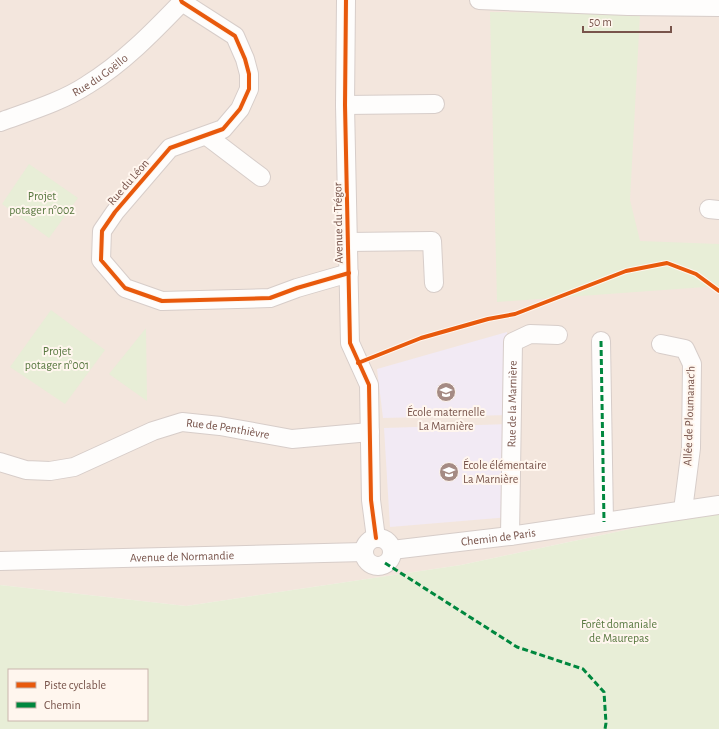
<svg xmlns="http://www.w3.org/2000/svg" width="719" height="729" font-family="'Alegreya Sans',sans-serif">
<rect width="100%" height="100%" fill="#f8f2ed"/>
<polygon fill="#f3e6dd" points="0,0 719,0 719,510 461,565 186,606 0,585"/>
<g fill="#f2eaf4">
<polygon points="507,332 513,415 383,418 377,369"/>
<polygon points="513,424 511,517 390,527 384,428"/>
</g>
<g fill="#e8eed7" fill-rule="evenodd">
<polygon points="490,12 640,14 630,200 640,241 719,244 719,286 497,302"/>
<polygon points="29,164 78,198 49,238 2,204"/>
<polygon points="51,310 105,350 65,404 10,367"/>
<polygon points="146,328 147,401 109,374"/>
<path d="M719 510V729H0V585L186 606 461 565ZM9 670H147V720H9Z"/>
</g>
<g fill="none" stroke-linecap="round" stroke-linejoin="round">
<g stroke="#d7cdc9" stroke-width="20">
<g id="minor">
<polyline points="181,0 182,2 235,36 245,59 249,74 249,89 240,109 223,129 170,148 115,212 102,231 101,260 125,288 162,301 270,298 297,288 349,273"/>
<polyline points="346,0 345,105 350,343 369,385 371,500 376,538"/>
<polyline points="479,0 628,6 719,7"/>
<polyline points="345,105 435,104"/>
<path id="s1" d="M0 122C30 111 61 102 87 85 123 63 153 32 182 2"/>
<polyline points="207,136 261,177"/>
<polyline points="709,209 719,210"/>
<polyline points="348,242 432,241 434,283"/>
<polyline points="601,341 604,522"/>
<polyline points="661,344 685,349 692,364 691,448 683,510"/>
<path id="s2" d="M0 462 26 470 50 471 74 467 153 431 182 422 220 426 292 439 370 432"/>
<path id="s3" d="M510 536 513 342 530 334 558 335"/>
<circle cx="378" cy="552" r="14"/>
<path id="s4" d="M392 550 510 536 719 505"/>
<path id="s5" d="M0 561 364 552"/>
</g>
</g>
<use href="#minor" stroke="#fefdfc" stroke-width="18"/>
<g stroke="#00873e" stroke-width="3" stroke-dasharray="6 3" stroke-linecap="butt">
<polyline points="601,341 604,522"/>
<polyline points="385,563 517,647 583,669 604,692 606,723 605,729"/>
</g>
<g stroke="#fff6ee" stroke-width="6">
<g id="cycleway">
<polyline points="181,0 182,2 235,36 245,59 249,74 249,89 240,109 223,129 170,148 115,212 102,231 101,260 125,288 162,301 270,298 297,288 349,273"/>
<polyline points="346,0 345,105 350,343 369,385 371,500 376,538"/>
<polyline points="358,363 421,338 488,319 515,314 626,271 667,263 696,274 719,291"/>
</g>
</g>
<use href="#cycleway" stroke="#e8590c" stroke-width="4"/>
</g>
<defs>
<g id="school-disc" transform="scale(1)"><circle r="9.5" fill="#a58b84" stroke="#fff6ee"/><path d="M0-5L7-2L0 1L-7-2ZM-4 1L0 2.5L4 1V4Q0 6-4 4Z" fill="#fff"/></g>
</defs>
<g fill-rule="evenodd">
<use href="#school-disc" x="446" y="392"/>
<use href="#school-disc" x="449" y="472"/>
</g>
<g text-anchor="middle" stroke-width="4" stroke-linejoin="round" paint-order="stroke">
<g font-size="12" fill="#78544b" stroke="#fff6ee">
<text dy="4" stroke="none"><textPath href="#s1" startOffset="111">Rue du Goëllo</textPath></text>
<text transform="translate(128 182) rotate(-49)" y="4">Rue du Léon</text>
<text transform="translate(338 223) rotate(-91)" y="4">Avenue du Trégor</text>
<text dy="4" stroke="none"><textPath href="#s3" startOffset="132">Rue de la Marnière</textPath></text>
<text transform="translate(689 416) rotate(-88)" y="4">Allée de Ploumanac'h</text>
<text dy="4" stroke="none"><textPath href="#s2" startOffset="239">Rue de Penthièvre</textPath></text>
<text dy="4" stroke="none"><textPath href="#s4" startOffset="107">Chemin de Paris</textPath></text>
<text dy="4" stroke="none"><textPath href="#s5" startOffset="182">Avenue de Normandie</textPath></text>
</g>
<g font-size="12" fill="#587840" stroke="#fff6ee">
<text x="42" y="200">Projet<tspan x="42" dy="14">potager n°002</tspan></text>
<text x="57" y="355">Projet<tspan x="57" dy="14">potager n°001</tspan></text>
<text x="619" y="628">Forêt domaniale<tspan x="619" dy="14">de Maurepas</tspan></text>
</g>
<g font-size="12" fill="#78544b" stroke="#fff6ee">
<text x="446" y="416">École maternelle<tspan x="446" dy="14">La Marnière</tspan></text>
<text x="463" y="469" text-anchor="start">École élémentaire<tspan x="463" dy="14">La Marnière</tspan></text>
</g>
</g>
<rect x="8" y="669" width="140" height="52" fill="#fff6ee" stroke="#c9b5ad"/>
<rect x="16" y="682" width="20" height="6" fill="#e8590c" stroke="#c9b5ad"/>
<text x="44" y="689" font-size="12" fill="#78544b">Piste cyclable</text>
<rect x="16" y="702" width="20" height="6" fill="#00873e" stroke="#c9b5ad"/>
<text x="44" y="709" font-size="12" fill="#78544b">Chemin</text>
<path d="M583 26v6h88v-6" fill="none" stroke="#78544b" stroke-width="2"/>
<text x="589" y="26" font-size="12" fill="#78544b" stroke="#fff6ee" stroke-width="3" paint-order="stroke">50 m</text>
</svg>
